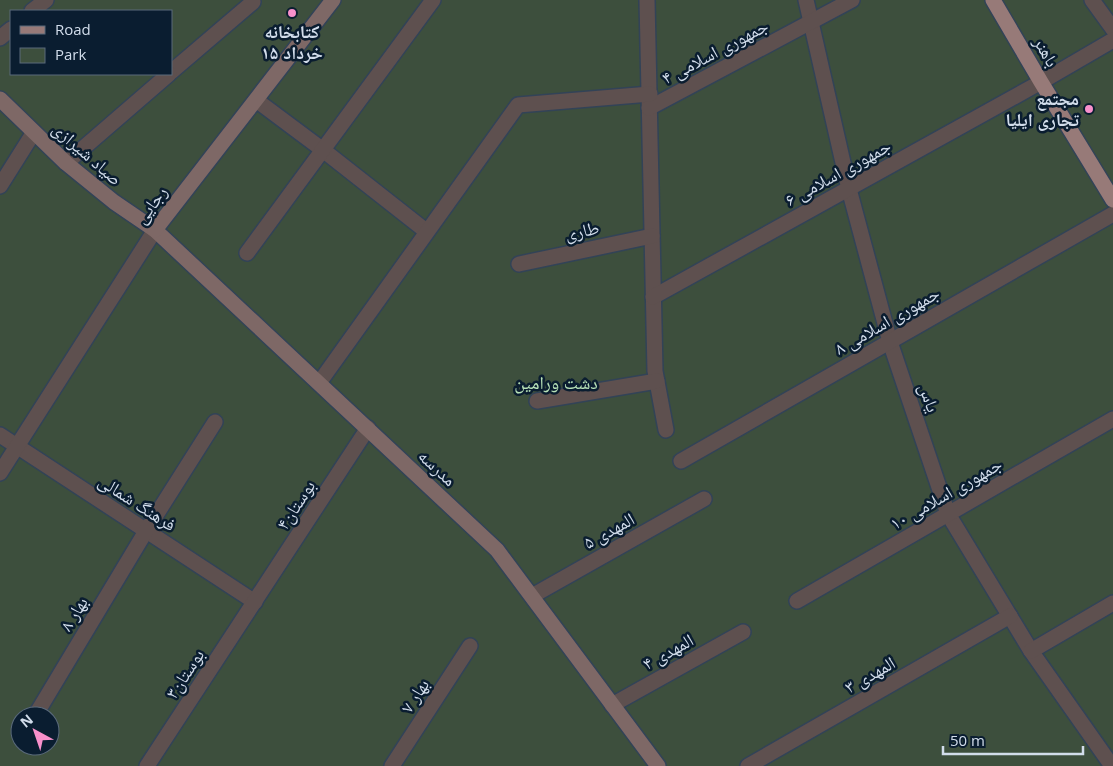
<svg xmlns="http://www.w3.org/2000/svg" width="1113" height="766" font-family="'Open Sans','Noto Naskh Arabic',sans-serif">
<rect width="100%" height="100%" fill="#14263b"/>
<path fill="#3d4f3d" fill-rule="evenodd" d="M0 0H1113V766H0ZM11 11H171V74H11ZM20 716H50V746H20Z"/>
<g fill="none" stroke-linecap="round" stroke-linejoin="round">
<g stroke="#324357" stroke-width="18">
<g id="street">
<polyline points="647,0 655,371 666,430"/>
<polyline points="806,0 849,189 890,342 948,514 1031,651 1112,766"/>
<polyline points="1092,0 1113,29"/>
<polyline points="32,11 46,0"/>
<polyline points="0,38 11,29"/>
<polyline points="171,72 253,2"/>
<polyline points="256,100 323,150 426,231"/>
<polyline points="649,108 852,0"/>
<polyline points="66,163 169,74"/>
<polyline points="0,186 34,132"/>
<polyline points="247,253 433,0"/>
<polyline points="519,264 652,236"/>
<polyline points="653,297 1041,82 1113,40"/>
<polyline points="319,383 518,105 650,94"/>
<polyline points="537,401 657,381"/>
<polyline points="0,435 255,602"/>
<polyline points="681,461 1113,214"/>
<polyline points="0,473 155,230"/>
<polyline points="532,596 704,499"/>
<polyline points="797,601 1113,419"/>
<polyline points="1031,651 1113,603"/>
<polyline points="612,705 743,632"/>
<polyline points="35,716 146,531 215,422"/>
<polyline points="147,766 368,428"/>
<polyline points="392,766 470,646"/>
<polyline points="748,766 1010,616"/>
</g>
</g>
<g stroke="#324357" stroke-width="18">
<g id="secondary">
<polyline points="0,99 66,163 114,202 155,230 497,550 658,766"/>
<polyline points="155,230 333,0"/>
</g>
</g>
<g stroke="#324357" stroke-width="18">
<polyline id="primary" points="993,0 1041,82 1113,200"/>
</g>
<use href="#street" stroke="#5e504f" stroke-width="15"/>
<use href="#secondary" stroke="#7e6866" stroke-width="15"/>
<use href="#primary" stroke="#977a78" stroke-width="15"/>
</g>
<g fill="#f890cb" stroke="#0a1d30" stroke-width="2">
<circle cx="292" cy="13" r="5"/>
<circle cx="1089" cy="109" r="5"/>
</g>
<g text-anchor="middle" stroke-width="5" stroke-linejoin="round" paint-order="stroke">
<g font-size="18" font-weight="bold" fill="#d2ddeb" stroke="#0a1d30">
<text x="292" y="38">کتابخانه<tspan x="292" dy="21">۱۵ خرداد</tspan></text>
<text x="1079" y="105" text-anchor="end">مجتمع<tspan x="1079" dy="21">تجاری ایلیا</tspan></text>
</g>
<g font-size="18" fill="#d2ddeb" stroke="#0a1d30">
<text transform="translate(715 52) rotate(-28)" y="6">جمهوری اسلامی ۴</text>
<text transform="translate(1046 52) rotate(60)" y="6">باهنر</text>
<text transform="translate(87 154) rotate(41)" y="6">صیاد شیرازی</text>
<text transform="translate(838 173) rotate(-29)" y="6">جمهوری اسلامی ۶</text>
<text transform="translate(151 205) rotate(-53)" y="6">رجایی</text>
<text transform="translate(582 231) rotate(-12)" y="6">طاری</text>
<text transform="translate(887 321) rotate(-30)" y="6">جمهوری اسلامی ۸</text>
<text transform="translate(929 398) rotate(71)" y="6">یاس</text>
<text transform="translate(437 468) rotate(43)" y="6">مدرسه</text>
<text transform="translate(946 494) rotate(-30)" y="6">جمهوری اسلامی ۱۰</text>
<text transform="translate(137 503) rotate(33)" y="6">فرهنگ شمالی</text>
<text transform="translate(296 505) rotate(-57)" y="6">بوستان۴</text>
<text transform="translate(609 531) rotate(-29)" y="6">المهدی ۵</text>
<text transform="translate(74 614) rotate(-59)" y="6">بهار ۸</text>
<text transform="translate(668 652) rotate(-29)" y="6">المهدی ۴</text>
<text transform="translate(185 674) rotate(-57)" y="6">بوستان۳</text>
<text transform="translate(870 675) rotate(-30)" y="6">المهدی ۳</text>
<text transform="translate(415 696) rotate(-57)" y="6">بهار ۷</text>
</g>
<g font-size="18" fill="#b8e2b8" stroke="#0a1d30">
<text x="556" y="389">دشت ورامین</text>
</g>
</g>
<rect x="10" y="10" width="162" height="65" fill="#0a1d30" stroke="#5a6a7b"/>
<rect x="20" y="26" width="25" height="8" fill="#977a78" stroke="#5a6a7b"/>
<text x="55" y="35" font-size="15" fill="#d2ddeb">Road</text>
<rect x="20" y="48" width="25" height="15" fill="#3d4f3d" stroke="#5a6a7b"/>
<text x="55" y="60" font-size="15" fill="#d2ddeb">Park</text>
<g transform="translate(35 731) rotate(320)"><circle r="24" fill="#0a1d30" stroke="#5a6a7b"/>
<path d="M0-4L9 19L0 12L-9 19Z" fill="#f890cb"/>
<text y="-8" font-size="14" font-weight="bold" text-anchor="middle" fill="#d2ddeb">N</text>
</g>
<path d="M943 746v8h140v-8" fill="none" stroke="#d2ddeb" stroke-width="2.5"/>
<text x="950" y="746" font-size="15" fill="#d2ddeb" stroke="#0a1d30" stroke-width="4" paint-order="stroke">50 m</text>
</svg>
